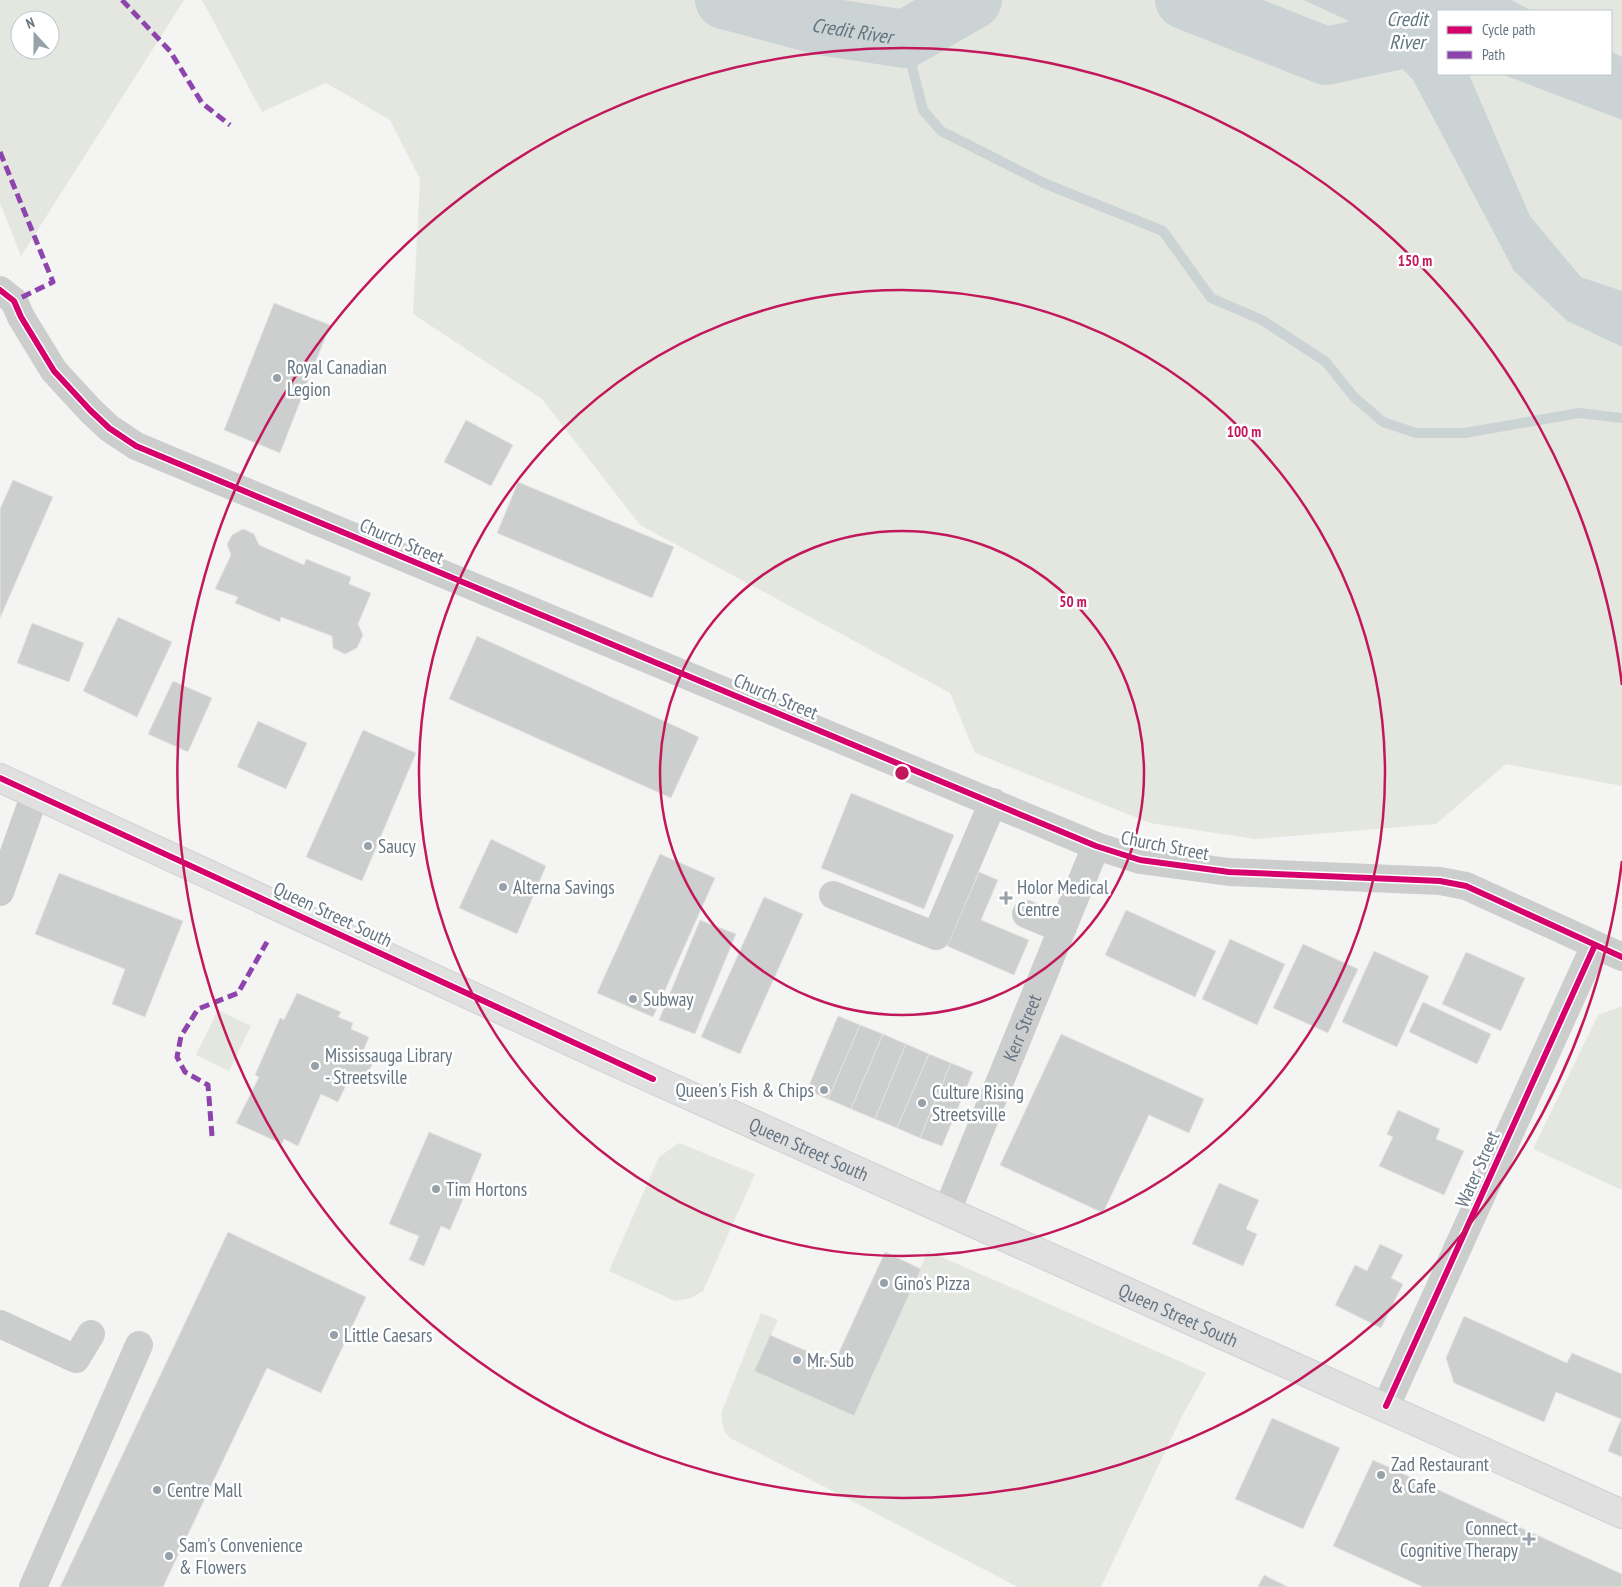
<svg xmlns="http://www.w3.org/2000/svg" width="1622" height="1587" font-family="'PT Sans Narrow',sans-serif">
<rect width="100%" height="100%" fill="#f4f4f2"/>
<g fill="#e4e7e0" fill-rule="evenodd">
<path d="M0 0H184L21 256 0 203ZM20 20H50V50H20Z"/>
<polygon points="202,0 1303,0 1364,28 1413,80 1514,271 1567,321 1622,347 1622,786 1506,764 1436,824 1255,839 1150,823 975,753 950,693 640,525 542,399 413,314 420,179 390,120 326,83 262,112"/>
<polygon points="1511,0 1622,0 1622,57 1611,51 1611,11 1533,11"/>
<polygon points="1469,74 1501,74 1622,120 1622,291 1581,277 1530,216"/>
<polygon points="1622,1006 1622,1190 1533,1149 1598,1015"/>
<polygon points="218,1010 251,1026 229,1071 196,1055"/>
<polygon points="679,1143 755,1174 703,1291 691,1298 675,1301 609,1271 659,1157"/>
<path d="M928 1251 1206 1373 1182 1416 1101 1587H1018L730 1438C722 1430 721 1422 722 1411L761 1313 778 1320 754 1371 854 1416Z"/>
</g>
<g fill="#ccd3d5">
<polygon points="1303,0 1511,0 1533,11 1438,11 1438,74 1469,74 1530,216 1581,277 1622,291 1622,347 1567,321 1514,271 1413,80 1364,28"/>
<polygon points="1611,51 1622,57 1622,120 1501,74 1611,74"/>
</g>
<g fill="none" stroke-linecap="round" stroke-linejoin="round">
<polyline stroke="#ccd3d5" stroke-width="10" points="905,39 923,110 941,131 1046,184 1163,231 1211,298 1262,320 1326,362 1354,397 1383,422 1416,433 1465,433 1579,413 1622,418"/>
<g stroke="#ccd3d5" stroke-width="58">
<path id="s1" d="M724 0 821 26 905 39 973 0"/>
<polyline points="1184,0 1326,56 1438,32"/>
</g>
</g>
<g fill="#cdcece" stroke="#e3e3e2">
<polygon points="274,303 330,325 280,453 224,430"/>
<polygon points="466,420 513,445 491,486 444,462"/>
<polygon points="13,480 53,497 0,618 0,509"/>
<polygon points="518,482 674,547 652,598 497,533"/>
<polygon points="243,529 254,534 259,545 304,565 306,559 351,577 349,584 371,593 358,624 363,635 357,648 345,654 333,648 332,636 281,617 280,622 235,603 238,597 215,589 231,555 227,544 232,535"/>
<polygon points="118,617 172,642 137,717 83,691"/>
<polygon points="32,623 84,643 69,682 17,663"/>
<polygon points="477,636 699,737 671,798 449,699"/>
<polygon points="173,681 212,698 188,752 148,734"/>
<polygon points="258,721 307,743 286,789 237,767"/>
<polygon points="363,730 416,753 362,881 306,857"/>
<polygon points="851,793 954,835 924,909 821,868"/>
<polygon points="491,839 546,866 517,934 459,908"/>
<polygon points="660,854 715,878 653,1017 597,993"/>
<polygon points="979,872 998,880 981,920 1029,940 1014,975 947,946"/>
<polygon points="59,873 183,921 145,1017 112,1004 125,969 35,934"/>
<polygon points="764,897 803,914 740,1054 701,1037"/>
<polygon points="1126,910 1216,951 1195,997 1105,955"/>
<polygon points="700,920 736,934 695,1034 659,1020"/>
<polygon points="1230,939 1285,964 1257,1025 1202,999"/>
<polygon points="1303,944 1358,969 1328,1033 1273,1008"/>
<polygon points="1374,951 1429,976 1397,1047 1342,1022"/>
<polygon points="1466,952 1525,978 1501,1031 1442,1004"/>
<polygon points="297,993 341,1012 338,1017 353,1023 351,1029 369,1037 363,1051 375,1057 364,1084 349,1079 338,1102 321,1094 298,1146 284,1139 282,1144 236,1123 259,1077 255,1075 280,1018 284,1020"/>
<polygon points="1423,1002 1491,1034 1477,1064 1409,1032"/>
<polygon points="838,1016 860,1025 828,1099 807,1090"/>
<polygon points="860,1025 883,1034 851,1109 828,1099"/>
<polygon points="883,1034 906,1044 875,1119 851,1109"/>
<polygon points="1061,1034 1204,1099 1189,1133 1149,1115 1103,1213 1000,1165"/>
<polygon points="906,1044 929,1054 897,1128 875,1119"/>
<polygon points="929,1054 951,1063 920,1138 897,1128"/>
<polygon points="951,1063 973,1072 942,1146 920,1138"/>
<polygon points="1398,1110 1440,1129 1436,1139 1464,1151 1444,1195 1379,1166 1393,1137 1387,1134"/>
<polygon points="429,1132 482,1154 450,1230 441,1226 424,1266 409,1260 419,1236 389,1224"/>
<polygon points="1219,1183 1259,1200 1246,1229 1257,1234 1243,1266 1192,1244"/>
<polygon points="228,1232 366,1297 321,1393 267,1368 163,1587 60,1587"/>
<polygon points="1380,1244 1403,1255 1391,1278 1403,1284 1381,1328 1335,1305 1355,1265 1367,1271"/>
<polygon points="885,1252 921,1269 854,1416 754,1371 770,1335 834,1363"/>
<polygon points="1464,1316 1567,1363 1572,1353 1622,1374 1622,1457 1608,1451 1621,1419 1556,1392 1544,1422 1454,1383 1446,1358"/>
<polygon points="1272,1418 1340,1448 1303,1529 1235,1499"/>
<polygon points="1373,1460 1622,1574 1622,1587 1423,1587 1333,1546"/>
<polygon points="1264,1575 1288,1587 1258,1587"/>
</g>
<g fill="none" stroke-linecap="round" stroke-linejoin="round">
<g stroke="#d0d0d0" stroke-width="30">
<g id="major">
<path id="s3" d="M0 778 608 1059 1622 1514"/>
</g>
</g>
<g stroke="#cccdcd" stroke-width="28">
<polyline points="0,290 14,301 21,317 54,371 90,410 109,428 136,446 1096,846 1140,860 1229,872 1440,881 1466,886 1622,957"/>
<polyline points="0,892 35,794"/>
<polyline points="833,895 936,936 993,802"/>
<polyline points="1026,914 1062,929"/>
<path id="s2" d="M947 1211 1096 846"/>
<polyline points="0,1324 76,1359 91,1334"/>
<polyline points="1386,1406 1595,945"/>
<polyline points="33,1587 139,1345"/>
</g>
<use href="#major" stroke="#e0e0e1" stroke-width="28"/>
<g stroke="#8e44ad" stroke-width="5" stroke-dasharray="10 5" stroke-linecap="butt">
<polyline points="122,0 170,51 202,103 230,125"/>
<polyline points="0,152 53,282 14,301"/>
<polyline points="212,1136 208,1085 185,1072 177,1057 181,1036 198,1009 238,993 267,942"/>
</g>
<g stroke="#fff" stroke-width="9">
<g id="cycleway">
<polyline points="0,290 14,301 21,317 54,371 90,410 109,428 136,446 1096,846 1140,860 1229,872 1440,881 1466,886 1622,957"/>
<polyline points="0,778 653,1079"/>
<polyline points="1386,1406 1595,945"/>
</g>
</g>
<use href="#cycleway" stroke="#d6006c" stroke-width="6"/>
</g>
<g fill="none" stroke="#c2185b" stroke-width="2.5">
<circle cx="902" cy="773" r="242"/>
<circle cx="902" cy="773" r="483"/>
<path d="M1622 861A725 725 0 1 1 1622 685"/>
</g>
<g fill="#97a1a9" stroke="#fff" stroke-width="2">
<circle cx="277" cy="378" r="5"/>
<circle cx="368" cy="846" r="5"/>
<circle cx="503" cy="887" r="5"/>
<path d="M1003.5 890.5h5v5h5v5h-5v5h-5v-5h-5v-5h5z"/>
<circle cx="633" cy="999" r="5"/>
<circle cx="315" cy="1066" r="5"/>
<circle cx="824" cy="1090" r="5"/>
<circle cx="922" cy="1103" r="5"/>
<circle cx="436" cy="1189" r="5"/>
<circle cx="884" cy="1283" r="5"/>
<circle cx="334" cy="1335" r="5"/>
<circle cx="797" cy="1360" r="5"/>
<circle cx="1381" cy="1475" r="5"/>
<circle cx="157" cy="1490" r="5"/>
<path d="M1526.5 1531.5h5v5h5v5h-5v5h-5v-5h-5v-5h5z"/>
<circle cx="169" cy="1556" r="5"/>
</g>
<g text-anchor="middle" stroke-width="5" stroke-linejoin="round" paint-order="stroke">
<g font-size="19" fill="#657481" stroke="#fff" text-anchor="start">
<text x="287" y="374">Royal Canadian<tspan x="287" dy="22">Legion</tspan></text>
<text x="378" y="853">Saucy</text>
<text x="513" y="894">Alterna Savings</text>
<text x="1017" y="894">Holor Medical<tspan x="1017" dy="22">Centre</tspan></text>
<text x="643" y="1006">Subway</text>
<text x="325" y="1062">Mississauga Library<tspan x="325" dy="22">- Streetsville</tspan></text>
<text x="814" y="1097" text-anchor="end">Queen's Fish &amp; Chips</text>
<text x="932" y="1099">Culture Rising<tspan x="932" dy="22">Streetsville</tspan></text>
<text x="446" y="1196">Tim Hortons</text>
<text x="894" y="1290">Gino's Pizza</text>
<text x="344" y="1342">Little Caesars</text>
<text x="807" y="1367">Mr. Sub</text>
<text x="1391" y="1471">Zad Restaurant<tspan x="1391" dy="22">&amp; Cafe</tspan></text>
<text x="167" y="1497">Centre Mall</text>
<text x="1518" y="1535" text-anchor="end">Connect<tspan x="1518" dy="22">Cognitive Therapy</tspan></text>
<text x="179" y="1552">Sam's Convenience<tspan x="179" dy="22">&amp; Flowers</tspan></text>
</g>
<g font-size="19" fill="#657481" stroke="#fff">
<text transform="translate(402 541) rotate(23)" y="7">Church Street</text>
<text transform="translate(776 696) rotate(23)" y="7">Church Street</text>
<text transform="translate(1165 845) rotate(11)" y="7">Church Street</text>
<text transform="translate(333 914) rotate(25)" y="7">Queen Street South</text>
<text dy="7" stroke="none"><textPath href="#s2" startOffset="198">Kerr Street</textPath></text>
<text dy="7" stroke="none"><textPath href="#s3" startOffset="890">Queen Street South</textPath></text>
<text transform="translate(1477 1169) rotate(-66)" y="7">Water Street</text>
<text dy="7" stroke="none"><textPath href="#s3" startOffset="1295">Queen Street South</textPath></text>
</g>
<g font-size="20" font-style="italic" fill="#60757f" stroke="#fff">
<text x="1407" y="26">Credit<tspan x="1407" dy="23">River</tspan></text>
<text dy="7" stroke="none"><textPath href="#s1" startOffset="132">Credit River</textPath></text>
</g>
</g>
<circle cx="902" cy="773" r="8" fill="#c2185b" stroke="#fff" stroke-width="2.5"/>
<g font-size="15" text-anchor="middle" font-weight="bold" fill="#c2185b" stroke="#fff" stroke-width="5" stroke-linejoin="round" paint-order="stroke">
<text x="1415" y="266">150 m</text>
<text x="1244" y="437">100 m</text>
<text x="1073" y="607">50 m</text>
</g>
<rect x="1437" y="10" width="175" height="65" fill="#ffffff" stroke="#c1c7cd"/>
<rect x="1447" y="26" width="25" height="8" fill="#d6006c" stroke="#c1c7cd"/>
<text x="1482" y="35" font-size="15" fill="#657481">Cycle path</text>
<rect x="1447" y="51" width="25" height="8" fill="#8e44ad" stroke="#c1c7cd"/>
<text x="1482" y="60" font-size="15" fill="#657481">Path</text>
<g transform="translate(35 35) rotate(339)"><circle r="24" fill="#ffffff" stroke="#c1c7cd"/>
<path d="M0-4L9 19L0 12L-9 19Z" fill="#97a1a9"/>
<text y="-8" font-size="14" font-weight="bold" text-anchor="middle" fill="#657481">N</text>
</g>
</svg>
